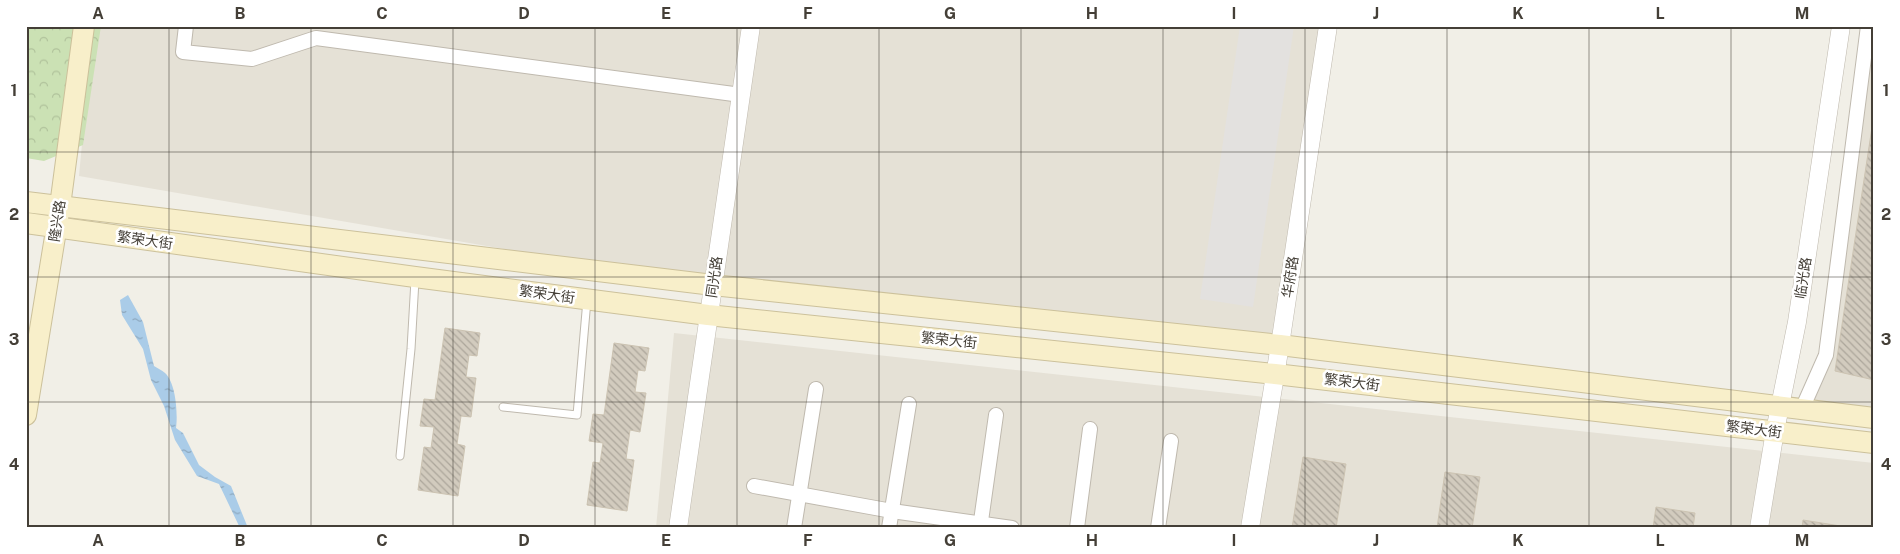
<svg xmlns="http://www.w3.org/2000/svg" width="1900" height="554" font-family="'Public Sans','Noto Sans SC',sans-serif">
<defs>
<pattern id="forest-crowns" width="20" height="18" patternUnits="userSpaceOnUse" patternTransform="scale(1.25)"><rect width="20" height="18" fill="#cbe1b4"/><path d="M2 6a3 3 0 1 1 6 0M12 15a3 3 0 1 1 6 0" fill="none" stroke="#b0c29b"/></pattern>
<pattern id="water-ripples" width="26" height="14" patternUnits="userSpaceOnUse" patternTransform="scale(1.25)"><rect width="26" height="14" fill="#aacce8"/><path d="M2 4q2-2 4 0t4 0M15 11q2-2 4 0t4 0" fill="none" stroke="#8ca7bd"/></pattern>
<pattern id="building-back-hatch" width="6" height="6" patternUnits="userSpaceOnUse" patternTransform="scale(1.25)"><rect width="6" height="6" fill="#d2cbbe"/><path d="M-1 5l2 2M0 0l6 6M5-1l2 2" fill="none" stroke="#aca69b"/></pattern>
</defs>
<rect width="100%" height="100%" fill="#f1efe7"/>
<g fill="#e5e1d6">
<polygon points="93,26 1329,26 1280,345 713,285 79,176"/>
<polygon points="1874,26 1874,418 1805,409 1826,355"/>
<polygon points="674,333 1874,463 1874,528 656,528"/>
</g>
<polygon fill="url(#forest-crowns)" points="26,26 101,26 83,145 44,161 26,158"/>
<polygon fill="#e3e1df" points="1240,26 1294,26 1253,307 1200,299"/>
<path fill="url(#water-ripples)" d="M128 295 143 322 154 366C157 368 162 370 165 373 176 383 178 414 176 428L183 433 199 465 215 477 231 486 248 528H240L219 484 197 476 175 440 164 406 151 380 143 349 122 315 120 300Z"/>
<g fill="url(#building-back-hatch)" stroke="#ccc3b2">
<polygon points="1874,114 1874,380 1835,371"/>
<polygon points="445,328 480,333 477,356 469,355 466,377 476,378 471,417 461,416 457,444 465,446 458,496 418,490 424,447 431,448 434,427 420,426 424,399 435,400"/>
<polygon points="614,343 649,348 645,371 638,370 635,392 646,393 640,432 630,430 626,459 634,460 627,511 587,505 593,462 600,463 603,443 589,441 593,414 604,415"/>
<polygon points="1303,457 1346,464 1336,528 1292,528"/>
<polygon points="1445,472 1480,477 1472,528 1437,528"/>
<polygon points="1656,507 1695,513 1693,528 1653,528"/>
<polygon points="1803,520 1853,528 1802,528"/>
</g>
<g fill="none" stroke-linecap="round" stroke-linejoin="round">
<g stroke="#bfb9ae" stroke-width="9">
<g id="service">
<polyline points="503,407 577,415 587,300"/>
<polyline points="400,456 411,349 415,280"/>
</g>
</g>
<g stroke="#bfb9ae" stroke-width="16">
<g id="minor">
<polyline points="186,26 183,52 252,59 316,38 741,95"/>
<polyline points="1802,409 1826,355 1868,26"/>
<polyline points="754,486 892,511 1012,528"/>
<polyline points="794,528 816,389"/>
<polyline points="889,528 909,404"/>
<polyline points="980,528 996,415"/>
<polyline points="1077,528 1090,429"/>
<polyline points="1158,528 1171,441"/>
</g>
</g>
<g stroke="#bfb9ae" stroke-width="19">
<g id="tertiary">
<polyline points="678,528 751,26"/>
<polyline points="1250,528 1280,345 1328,26"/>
<polyline points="1759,528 1775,431 1797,322 1841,26"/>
</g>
</g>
<g stroke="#ccc19b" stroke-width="22">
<g id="secondary">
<polyline points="26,202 713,285 1280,345 1874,418"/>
<polyline points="26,223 415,277 708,315 1275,374 1874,443"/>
<polyline points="26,415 60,206 84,26"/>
</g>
</g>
<use href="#service" stroke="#fff" stroke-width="7"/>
<use href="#minor" stroke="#fff" stroke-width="14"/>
<use href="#tertiary" stroke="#fff" stroke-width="18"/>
<use href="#secondary" stroke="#f8efca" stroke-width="20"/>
</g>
<path fill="none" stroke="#443f37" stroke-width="1" stroke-opacity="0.55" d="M169 26V528M311 26V528M453 26V528M595 26V528M737 26V528M879 26V528M1021 26V528M1163 26V528M1305 26V528M1447 26V528M1589 26V528M1731 26V528M26 152H1874M26 277H1874M26 402H1874"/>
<g text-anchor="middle" stroke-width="5" stroke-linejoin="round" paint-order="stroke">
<g font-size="14" fill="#443f37" stroke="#fff">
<text transform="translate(57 221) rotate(-81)" y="5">隆兴路</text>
<text transform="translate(145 240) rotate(8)" y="5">繁荣大街</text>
<text transform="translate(714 277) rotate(-82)" y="5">同光路</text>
<text transform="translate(1290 277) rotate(-81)" y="5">华府路</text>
<text transform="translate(1803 278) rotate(-81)" y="5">临光路</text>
<text transform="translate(547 294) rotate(8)" y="5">繁荣大街</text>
<text transform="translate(949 340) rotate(6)" y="5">繁荣大街</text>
<text transform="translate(1352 382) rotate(7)" y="5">繁荣大街</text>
<text transform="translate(1754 429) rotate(7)" y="5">繁荣大街</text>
</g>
</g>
<rect width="1900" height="554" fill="none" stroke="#ffffff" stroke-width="55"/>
<rect x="28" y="28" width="1844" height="498" fill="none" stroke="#443f37" stroke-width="2"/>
<g font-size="16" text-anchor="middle" font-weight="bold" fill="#443f37">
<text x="98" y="19">A</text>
<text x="240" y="19">B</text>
<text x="382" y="19">C</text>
<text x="524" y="19">D</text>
<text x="666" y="19">E</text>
<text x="808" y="19">F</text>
<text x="950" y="19">G</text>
<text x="1092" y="19">H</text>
<text x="1234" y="19">I</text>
<text x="1376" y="19">J</text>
<text x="1518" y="19">K</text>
<text x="1660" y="19">L</text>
<text x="1802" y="19">M</text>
<text x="14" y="96">1</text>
<text x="1886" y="96">1</text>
<text x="14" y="220">2</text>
<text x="1886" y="220">2</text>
<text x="14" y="345">3</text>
<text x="1886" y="345">3</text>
<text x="14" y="470">4</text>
<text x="1886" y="470">4</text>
<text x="98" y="546">A</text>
<text x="240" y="546">B</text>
<text x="382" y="546">C</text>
<text x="524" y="546">D</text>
<text x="666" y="546">E</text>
<text x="808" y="546">F</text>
<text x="950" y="546">G</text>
<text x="1092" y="546">H</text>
<text x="1234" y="546">I</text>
<text x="1376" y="546">J</text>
<text x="1518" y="546">K</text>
<text x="1660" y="546">L</text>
<text x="1802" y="546">M</text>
</g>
</svg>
